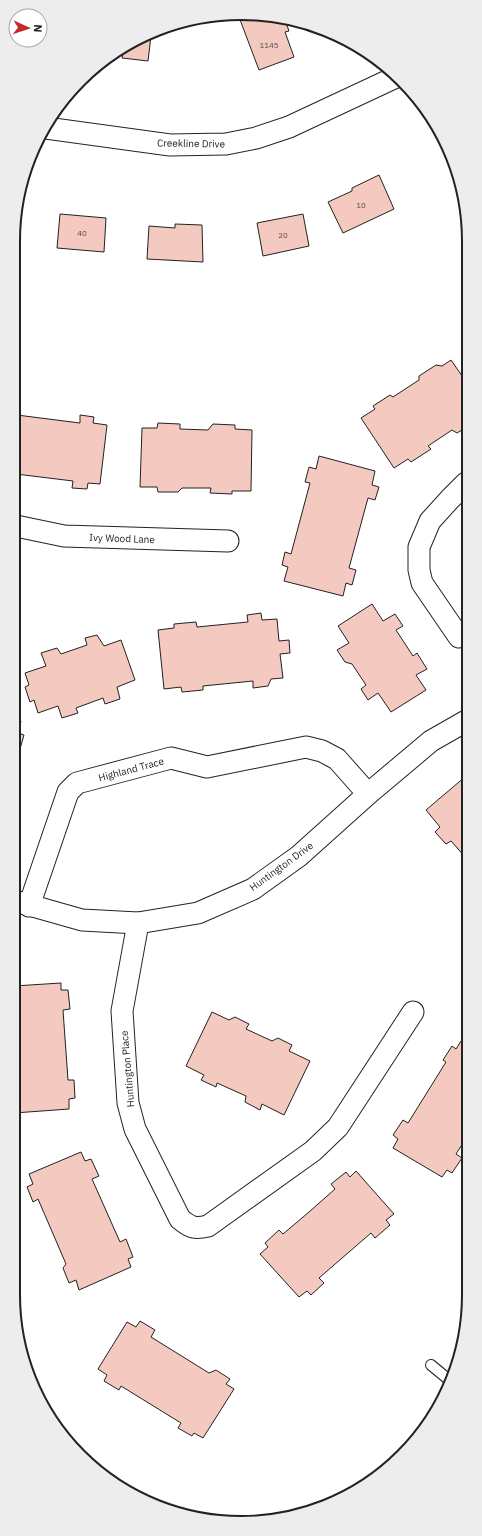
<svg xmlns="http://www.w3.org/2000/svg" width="482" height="1536" font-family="'IBM Plex Sans',sans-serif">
<rect width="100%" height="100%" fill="#fff"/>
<g fill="#f3c9c0" stroke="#222">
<polygon points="239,17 284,17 289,31 285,32 294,57 259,70"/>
<polygon points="151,36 148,61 122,58 124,48"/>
<polygon points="379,175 394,209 343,233 328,202 352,191 352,188"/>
<polygon points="60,214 106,218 104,252 57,248"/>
<polygon points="303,214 309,246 263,256 257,223"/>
<polygon points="175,224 202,225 203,262 147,259 149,226 175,228"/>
<polygon points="451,360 467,383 467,427 457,433 452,430 428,446 431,449 411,462 408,459 394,468 361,418 375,409 373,406 390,395 393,397 419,380 419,376 436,365 442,366"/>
<polygon points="17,415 80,423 80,415 94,417 93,423 107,425 100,484 88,483 87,489 72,488 73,481 16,474"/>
<polygon points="158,423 180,424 180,429 208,430 213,424 235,425 235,429 252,430 251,491 232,491 232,494 210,493 211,488 182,488 178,492 158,492 157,487 140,487 142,428 157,428"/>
<polygon points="319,456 375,471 372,485 379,487 375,500 368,498 349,568 356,570 352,585 346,583 343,596 284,581 288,567 282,565 285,552 291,554 310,483 305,482 309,467 316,469"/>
<polygon points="372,604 383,621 395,614 403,626 396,630 413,656 417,653 427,669 416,675 426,690 391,712 378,693 368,700 361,689 366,685 352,664 345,662 337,650 349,643 338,626"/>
<polygon points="261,613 262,620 277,619 279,641 289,640 290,653 280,654 283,678 271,679 268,686 253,688 253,681 203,686 203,690 182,692 181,687 164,689 158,630 174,628 174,624 196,622 197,627 248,622 247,615"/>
<polygon points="97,635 104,646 121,640 135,680 117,687 120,699 105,704 103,698 76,708 78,713 62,718 58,706 38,713 34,700 30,702 25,687 29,685 25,673 46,666 41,653 57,648 61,654 87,645 85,638"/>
<polygon points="15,719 21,721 18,733 24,735 20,749 15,748"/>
<polygon points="466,776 466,858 451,841 446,844 435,832 440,827 426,810"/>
<polygon points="61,983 61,990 68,990 70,1009 63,1010 68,1080 74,1080 75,1098 69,1099 69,1109 14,1113 14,986"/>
<polygon points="212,1012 229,1020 235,1017 249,1024 246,1029 272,1041 278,1038 292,1045 289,1051 310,1061 284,1115 262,1104 260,1110 245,1102 246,1096 217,1083 216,1087 201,1080 204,1075 186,1066"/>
<polygon points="461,1041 465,1044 465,1140 456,1154 462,1158 452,1173 447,1170 442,1177 393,1148 398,1139 393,1135 403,1120 408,1123 446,1062 443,1060 452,1046 456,1049"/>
<polygon points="81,1152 85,1161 91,1159 99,1176 92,1179 120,1242 126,1239 133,1257 128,1259 131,1267 79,1290 76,1280 69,1283 63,1268 66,1264 38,1199 33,1202 27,1187 33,1184 29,1174"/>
<polygon points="356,1171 394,1214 386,1220 390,1225 375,1238 371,1233 319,1278 324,1283 311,1295 307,1291 299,1297 260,1254 268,1247 265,1243 279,1230 283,1234 309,1212 335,1189 331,1184 346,1172 350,1177"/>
<polygon points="140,1321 155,1330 151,1337 209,1373 216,1370 230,1379 226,1384 234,1389 203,1438 194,1433 192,1436 178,1428 181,1423 121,1386 119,1390 104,1381 107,1375 98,1369 127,1322 136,1327"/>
</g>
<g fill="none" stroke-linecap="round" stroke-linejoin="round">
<g stroke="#222" stroke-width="12">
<polyline id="lane" points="431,1365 448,1379"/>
</g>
<g stroke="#222" stroke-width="23">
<g id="street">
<polyline points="46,128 170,145 226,144 256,138 289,127 396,77"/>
<polyline points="16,526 64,536 228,541"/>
<polyline points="466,633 459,637 422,583 419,570 419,547 430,521 450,499 466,483"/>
<polyline points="15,901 82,920 138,923 198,913 253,889 299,856 368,794 431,741 466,721"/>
<polyline points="29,906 68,792 77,783 171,758 207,767 306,747 322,751 337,759 368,794"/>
<path d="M138 923 122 1011 128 1103 135 1129 180 1219C191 1228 195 1229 208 1226L313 1151 338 1127 413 1012"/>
</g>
</g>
<use href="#lane" stroke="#fff" stroke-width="10"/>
<use href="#street" stroke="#fff" stroke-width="21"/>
</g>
<g text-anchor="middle" stroke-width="3" stroke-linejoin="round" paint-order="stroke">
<g font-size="8" fill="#564c4a">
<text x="269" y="48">1145</text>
<text x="361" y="208">10</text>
<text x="82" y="236">40</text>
<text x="283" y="238">20</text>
</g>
<g font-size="10" fill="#222" stroke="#fff">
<text transform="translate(191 143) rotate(1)" y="4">Creekline Drive</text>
<text transform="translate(122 538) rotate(2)" y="4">Ivy Wood Lane</text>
<text transform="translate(131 769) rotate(-15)" y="4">Highland Trace</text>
<text transform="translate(281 866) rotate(-36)" y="4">Huntington Drive</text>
<text transform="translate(127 1069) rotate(-95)" y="4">Huntington Place</text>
</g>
</g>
<path d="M0 0H482V1536H0ZM241 20H241A221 221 0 0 1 462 241V1295A221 221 0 0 1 241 1516H241A221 221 0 0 1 20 1295V241A221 221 0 0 1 241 20Z" fill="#ededed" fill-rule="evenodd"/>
<path fill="none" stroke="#222" stroke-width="2" d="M241 20H241A221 221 0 0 1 462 241V1295A221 221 0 0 1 241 1516H241A221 221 0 0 1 20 1295V241A221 221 0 0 1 241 20Z"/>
<g transform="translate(28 28) rotate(93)"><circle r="19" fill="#ffffff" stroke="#a7a7a7"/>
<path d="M0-3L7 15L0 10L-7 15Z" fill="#c62828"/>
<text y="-6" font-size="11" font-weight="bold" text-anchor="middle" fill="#222222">N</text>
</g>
</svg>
